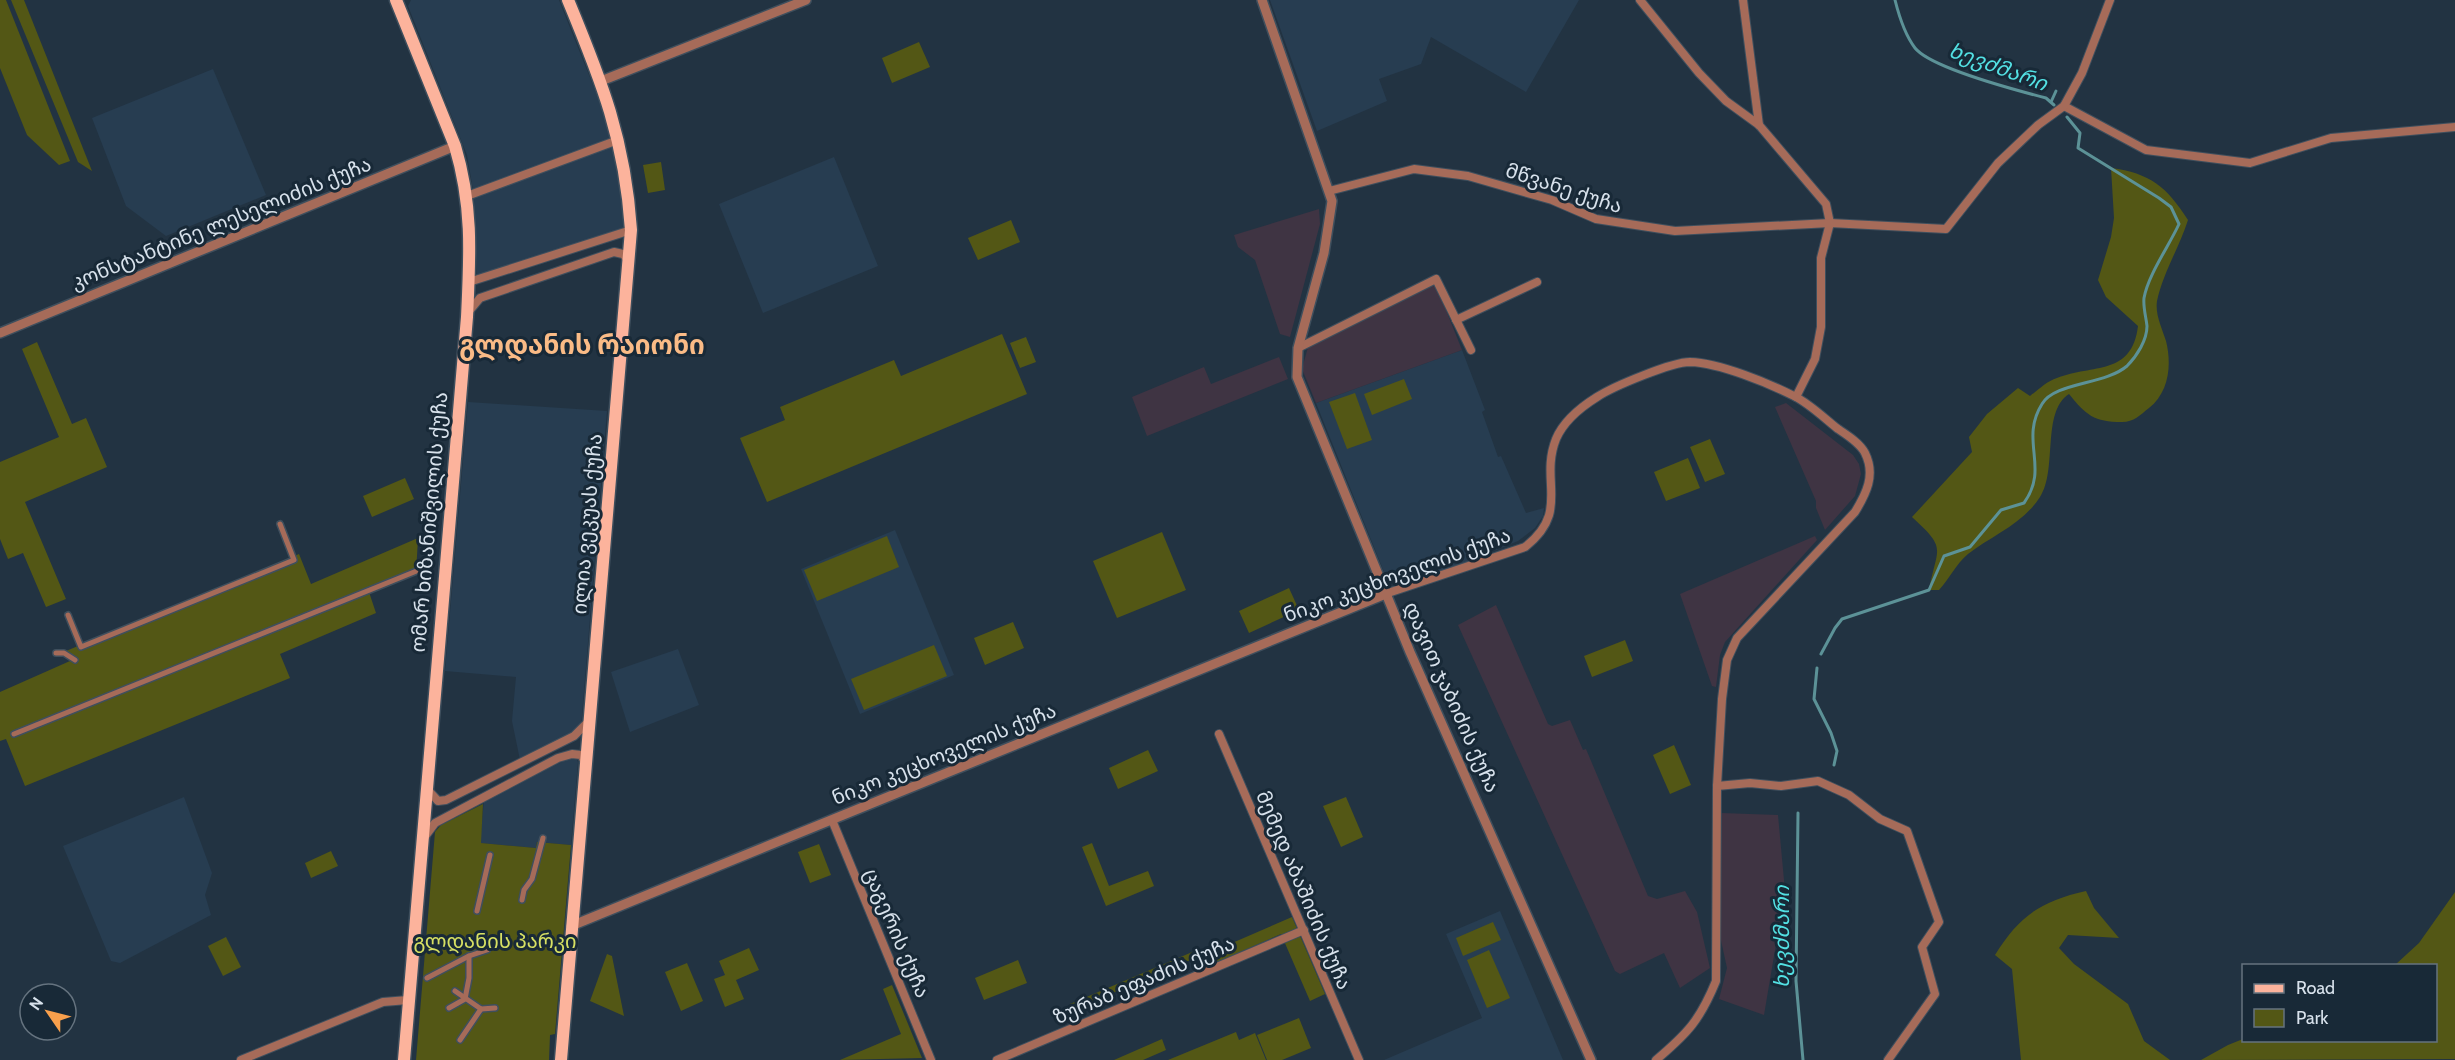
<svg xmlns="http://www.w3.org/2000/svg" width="2455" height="1060" font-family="Cabin,'Noto Sans Georgian',sans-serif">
<rect width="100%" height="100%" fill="#223342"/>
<g fill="#273d51">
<polygon points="411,0 559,0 607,120 619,176 624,228 485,277 477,274 473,190 467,155 408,6"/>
<polygon points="1270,0 1579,0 1526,92 1431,37 1421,64 1379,79 1387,101 1317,131"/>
<polygon points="213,69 266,195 166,236 126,206 92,118"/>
<polygon points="834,157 878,266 763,313 719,204"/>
<polygon points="1462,350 1485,410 1482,412 1498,457 1501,456 1526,513 1544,508 1543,516 1535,528 1518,541 1445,571 1438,570 1388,582 1316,403"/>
<polygon points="468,402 607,411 581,728 520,760 512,721 516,677 445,671"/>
<polygon points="895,530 954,675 860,714 801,569"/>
<polygon points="678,649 699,705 630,732 611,672"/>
<polygon points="570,758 576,758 578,762 571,845 537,842 536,848 480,843 484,800"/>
<polygon points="184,797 212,873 205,895 211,915 120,963 111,961 63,846"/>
<polygon points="1500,911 1563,1060 1384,1060 1482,1018 1446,934"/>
</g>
<g fill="#3f3443">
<polygon points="1319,209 1320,224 1290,337 1280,334 1255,260 1238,247 1234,235"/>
<polygon points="1432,284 1436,285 1462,350 1316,403 1302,369 1308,347"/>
<polygon points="1279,357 1288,379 1147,436 1132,397 1204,367 1211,384"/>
<polygon points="1786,403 1853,455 1859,464 1861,474 1855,496 1825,530 1816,508 1816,501 1775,407"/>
<polygon points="1815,536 1817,540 1725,642 1720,655 1716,687 1712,686 1680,594"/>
<polygon points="1496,605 1548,724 1552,726 1570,720 1583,750 1586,749 1648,896 1657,899 1685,891 1697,912 1710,968 1680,988 1664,953 1620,974 1615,971 1458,625"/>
<polygon points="1721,813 1778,815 1785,891 1764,1015 1719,999 1727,968 1717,922"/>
</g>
<g fill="#535715">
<polygon points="0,0 6,0 70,161 59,165 27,135 0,68"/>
<polygon points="11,0 24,0 92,171 78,162"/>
<polygon points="919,42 930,67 892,83 882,58"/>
<polygon points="661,162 665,190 648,193 643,165"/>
<path d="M2111 168C2150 173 2167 187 2188 220 2179 248 2163 273 2157 301 2155 315 2162 328 2166 341 2172 365 2169 392 2149 408 2140 415 2134 422 2122 422 2094 422 2086 415 2069 394 2041 412 2058 470 2040 497 2023 524 1991 536 1968 554 1956 564 1949 579 1939 590H1929C1937 546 1948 550 1912 517L1972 452 1969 437 1987 414 2018 388 2030 396C2038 390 2047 381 2057 378 2093 364 2132 376 2138 326L2106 297 2098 280 2111 237 2114 218Z"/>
<polygon points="1011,220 1020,242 978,260 968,238"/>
<polygon points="1002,334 1027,394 767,502 740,438 785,420 780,407 894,360 901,376"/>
<polygon points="1026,337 1036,362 1020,368 1010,343"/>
<polygon points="37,342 72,424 86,418 107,467 25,502 66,599 46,607 23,553 8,559 0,539 0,462 59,437 22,349"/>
<polygon points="1404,379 1412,399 1372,415 1364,394"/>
<polygon points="1355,393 1372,440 1347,449 1329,402"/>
<polygon points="1710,439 1725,474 1705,482 1690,447"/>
<polygon points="1688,458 1700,488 1666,501 1654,472"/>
<polygon points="405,478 414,499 372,517 363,496"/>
<polygon points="1162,532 1186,590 1117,618 1093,561"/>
<polygon points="887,536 899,567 817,601 804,570"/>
<polygon points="418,538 416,574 369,592 376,613 280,654 290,678 25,786 6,739 0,741 0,692 70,661 66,651 299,554 311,584"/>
<polygon points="1289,588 1299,610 1249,633 1239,611"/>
<polygon points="1013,622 1024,648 985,665 974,638"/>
<polygon points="1625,640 1633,661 1592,677 1584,656"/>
<polygon points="934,645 947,676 864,710 851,679"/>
<polygon points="1674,745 1691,785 1670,794 1653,755"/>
<polygon points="1148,750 1158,771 1118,789 1109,768"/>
<polygon points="1346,797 1363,837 1341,847 1323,806"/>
<polygon points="483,804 481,843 536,848 537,842 571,845 555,1034 550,1035 549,1060 416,1060 435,832 441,825"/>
<polygon points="1092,843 1109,886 1148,871 1154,886 1106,906 1082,847"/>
<polygon points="819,844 831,875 810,883 798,852"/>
<polygon points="331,851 338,866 311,878 305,863"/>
<path d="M2086 891 2094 908 2119 938 2068 935 2059 948 2074 964 2128 1004 2144 1041 2170 1060H2021L2012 969 1995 955C2019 916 2041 901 2086 891Z"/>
<polygon points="2455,892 2455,1059 2201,1060 2228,1045 2243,1039 2436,1040 2436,966 2395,965 2419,943"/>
<polygon points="1292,917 1325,994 1310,1001 1281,934 1213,964 1209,953"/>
<polygon points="1493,922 1501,940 1463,956 1456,938"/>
<polygon points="226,937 241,967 223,976 208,946"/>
<polygon points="749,948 759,970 736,980 744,999 725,1007 714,979 725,975 719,961"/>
<polygon points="1197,950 1200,956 1073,1010 1070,1004"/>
<polygon points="1489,950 1510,998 1487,1008 1467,960"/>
<polygon points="607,954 612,956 624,1016 590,1001"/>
<polygon points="1018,960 1027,983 984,1000 975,978"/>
<polygon points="687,963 703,1001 681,1011 665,972"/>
<polygon points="892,985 922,1058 840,1060 901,1034 883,989"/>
<polygon points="1299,1018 1311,1048 1282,1060 1267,1060 1257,1035"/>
<polygon points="1236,1032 1239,1040 1255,1033 1266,1060 1168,1060"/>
<polygon points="1162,1039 1166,1050 1143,1060 1114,1060"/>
</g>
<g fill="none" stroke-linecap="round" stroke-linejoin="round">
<g stroke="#5c9297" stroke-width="3">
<path d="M1895 0C1899 16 1905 35 1915 48 1931 68 2019 91 2046 98L2054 105"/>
<polyline points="2051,102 2056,91"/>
<path d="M1821 654 1835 628 1842 619 1929 590 1944 556 1970 547 2001 510 2024 503C2050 467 2019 441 2042 404 2055 382 2105 385 2127 366 2137 356 2147 340 2147 326 2146 317 2143 307 2144 298 2148 275 2169 246 2179 224L2171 207 2159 198 2078 148 2080 133 2067 117"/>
<polyline points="1817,668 1814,699 1831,733 1837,751 1834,765"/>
<polyline points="1798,813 1796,981 1803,1060"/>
</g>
<g stroke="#3f4f5d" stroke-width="8">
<g id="pedestrian">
<polyline points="68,615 81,647 294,560 280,524"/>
<polyline points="56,653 64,653 75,660"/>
<polyline points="14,734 424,568"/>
<polyline points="522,900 524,890 532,879 543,838"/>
<polyline points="477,911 490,855"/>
<polyline points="441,943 490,942"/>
<polyline points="427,978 469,956 487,950"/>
<polyline points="455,991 481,1009 495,1008"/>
<polyline points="449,1008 465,999 469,978 469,956"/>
<polyline points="460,1040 481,1009"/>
</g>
</g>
<g stroke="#3f4f5d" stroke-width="10">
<g id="minor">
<polyline points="1640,0 1699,73 1726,101 1759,125 1826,204 1830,223 1821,258 1821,327 1815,359 1796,397"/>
<polyline points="1743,0 1759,125"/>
<polyline points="2064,106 2146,150 2250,163 2331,138 2455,127"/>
<polyline points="1329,191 1414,169 1468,176 1552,200 1596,219 1675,231 1830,223 1946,229 1998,163 2038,125 2064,106 2082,73 2110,0"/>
<polyline points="467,196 618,140"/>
<polyline points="469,282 631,230"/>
<polyline points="470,310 480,298 614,252 623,254 628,260"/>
<polyline points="1456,320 1537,282"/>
<polyline points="1298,348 1436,279 1471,350"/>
<path d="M1388 593 1525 547C1571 511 1539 482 1556 439 1564 420 1581 407 1597 397 1614 386 1672 362 1690 362 1720 363 1768 383 1794 396 1810 404 1824 418 1838 429 1847 435 1860 443 1865 453 1876 475 1866 494 1855 512L1737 638 1727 660 1722 699 1717 786 1716 981C1700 1020 1688 1033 1656 1060"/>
<polyline points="1219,734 1359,1060"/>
<polyline points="1717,786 1750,783 1781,786 1818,781 1849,795 1880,819 1907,831 1939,922 1922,947 1935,994 1888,1060"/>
<polyline points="427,789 438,801 446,800 574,736 588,722"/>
<polyline points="832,820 931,1060"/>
<polyline points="423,839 435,823 558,758 572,754 581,755 585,762"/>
<polyline points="241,1060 383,1002 408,1000"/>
<polyline points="997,1060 1304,930"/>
</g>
</g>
<g stroke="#3f4f5d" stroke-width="12">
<g id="tertiary">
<polyline points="1262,0 1332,201 1324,253 1298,348 1297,377 1410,652 1591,1060"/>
<polyline points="601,81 806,0"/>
<polyline points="0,333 455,146"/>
<polyline points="571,926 1388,593"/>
</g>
</g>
<g stroke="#3f4f5d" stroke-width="15">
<g id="primary">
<path d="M396 0 455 146C473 206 470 255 467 317L404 1060"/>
<path d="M561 1060 631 230C625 140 602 82 568 0"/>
</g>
</g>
<use href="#pedestrian" stroke="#a66b59" stroke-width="5"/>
<use href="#minor" stroke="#a66b59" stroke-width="8"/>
<use href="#tertiary" stroke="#a66b59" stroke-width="9"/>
<use href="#primary" stroke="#fcb39c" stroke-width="12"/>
</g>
<g text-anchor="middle" stroke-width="6" stroke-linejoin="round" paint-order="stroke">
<g font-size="20" fill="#d8e2ec" stroke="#182937">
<text transform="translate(1564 188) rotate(18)" y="7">მწვანე ქუჩა</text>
<text transform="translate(221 223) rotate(-22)" y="7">კონსტანტინე ლესელიძის ქუჩა</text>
<text transform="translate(429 522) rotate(-85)" y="7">ომარ ხიზანიშვილის ქუჩა</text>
<text transform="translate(587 524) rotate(-85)" y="7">ილია ვეკუას ქუჩა</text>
<text transform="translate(1397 575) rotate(-20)" y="7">ნიკო კეცხოველის ქუჩა</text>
<text transform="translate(1452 697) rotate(66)" y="7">დავით ჯაბიძის ქუჩა</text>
<text transform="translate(944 754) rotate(-22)" y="7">ნიკო კეცხოველის ქუჩა</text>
<text transform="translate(1304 890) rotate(67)" y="7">მემედ აბაშიძის ქუჩა</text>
<text transform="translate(897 933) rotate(67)" y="7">ცაგერის ქუჩა</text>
<text transform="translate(1144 980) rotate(-23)" y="7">ზურაბ ეფაძის ქუჩა</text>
</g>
<g font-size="20" fill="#d7e063" stroke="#182937">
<text x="495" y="948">გლდანის პარკი</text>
</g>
<g font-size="21" font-style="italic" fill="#53e0e3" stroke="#182937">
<text transform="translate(1998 67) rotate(20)" y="7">ხევძმარი</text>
<text transform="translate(1782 937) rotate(-90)" y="7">ხევძმარი</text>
</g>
<g font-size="26" font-weight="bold" fill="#fabb86" stroke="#182937">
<text x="582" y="354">გლდანის რაიონი</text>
</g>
</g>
<rect x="2242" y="964" width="195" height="78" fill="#182937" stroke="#65737f" stroke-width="1.5"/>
<rect x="2254" y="984" width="30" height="9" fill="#fcb39c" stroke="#65737f" stroke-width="1.5"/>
<text x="2296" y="994" font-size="18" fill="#d8e2ec">Road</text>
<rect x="2254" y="1009" width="30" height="18" fill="#535715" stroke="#65737f" stroke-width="1.5"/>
<text x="2296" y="1024" font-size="18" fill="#d8e2ec">Park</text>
<g transform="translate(48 1012) rotate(305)"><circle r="28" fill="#182937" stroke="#65737f" stroke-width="1.5"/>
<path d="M0-4.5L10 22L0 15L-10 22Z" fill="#f9a04c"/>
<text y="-9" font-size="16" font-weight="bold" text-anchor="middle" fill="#d8e2ec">N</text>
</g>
</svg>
